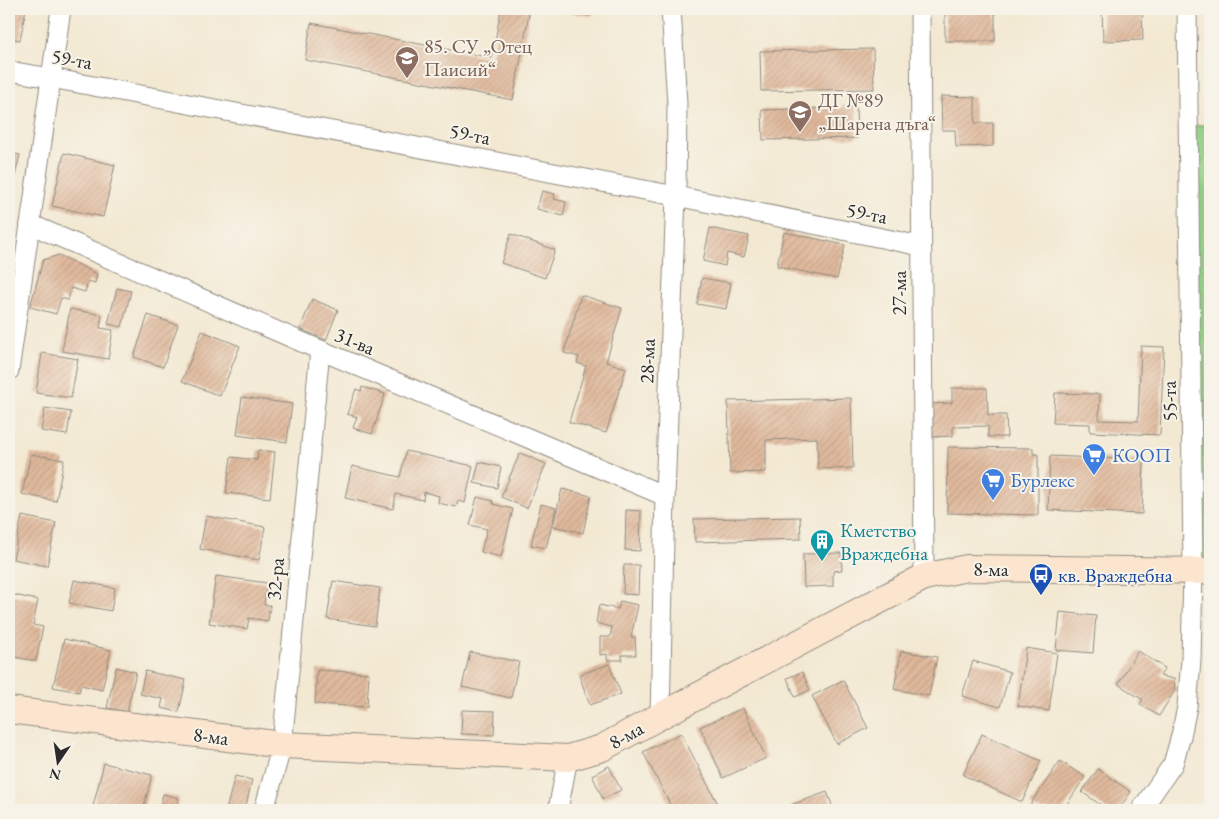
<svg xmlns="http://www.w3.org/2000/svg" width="1219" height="819" font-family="'EB Garamond',serif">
<defs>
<pattern id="building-hatch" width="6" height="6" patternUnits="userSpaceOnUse" patternTransform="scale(1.25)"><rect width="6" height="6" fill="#e0b99c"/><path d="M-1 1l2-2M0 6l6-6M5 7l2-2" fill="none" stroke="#c09f87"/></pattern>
</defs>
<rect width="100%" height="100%" fill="#f7f3e8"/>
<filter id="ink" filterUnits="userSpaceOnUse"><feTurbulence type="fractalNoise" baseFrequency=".02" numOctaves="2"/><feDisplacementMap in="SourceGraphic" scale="10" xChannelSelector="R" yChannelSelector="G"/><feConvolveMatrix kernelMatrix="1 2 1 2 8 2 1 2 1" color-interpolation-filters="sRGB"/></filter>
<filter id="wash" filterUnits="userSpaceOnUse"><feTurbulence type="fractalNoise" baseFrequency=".0096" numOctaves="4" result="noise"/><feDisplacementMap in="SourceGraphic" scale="20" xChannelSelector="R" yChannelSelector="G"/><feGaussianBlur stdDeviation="1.12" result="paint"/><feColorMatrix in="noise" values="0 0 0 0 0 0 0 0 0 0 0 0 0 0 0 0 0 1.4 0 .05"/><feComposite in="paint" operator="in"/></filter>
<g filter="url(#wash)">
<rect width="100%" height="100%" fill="#f3e9d3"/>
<polygon fill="#92cf85" stroke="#5e7d58" points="1189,125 1210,125 1210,571 1193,571"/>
<g id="blocks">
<g fill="url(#building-hatch)">
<polygon points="9,9 26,9 20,40 9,38"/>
<polygon points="501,9 530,9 513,100 305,60 311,23 492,58"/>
<polygon points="558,9 593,9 591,16 558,10"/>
<rect x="945" y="9" width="50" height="32"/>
<polygon points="1102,9 1142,9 1143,40 1103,41"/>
<polygon points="873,49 874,89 761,91 760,51"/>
<polygon points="941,96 975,97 975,123 993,123 993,146 956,147 955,130 942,130"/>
<polygon points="856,107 857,138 763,140 762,110"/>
<polygon points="9,153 20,155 13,184 9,183"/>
<polygon points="64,153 115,165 103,217 52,206"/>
<polygon points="542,191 555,194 554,199 566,202 563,216 537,209"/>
<polygon points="710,228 749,236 744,257 727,253 725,266 703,261"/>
<polygon points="784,232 845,245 837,279 777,266"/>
<polygon points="511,234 555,250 545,278 501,263"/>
<polygon points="59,255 97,274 95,283 88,281 85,292 71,288 68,300 61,298 56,314 30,307 43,260"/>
<polygon points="702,278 731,283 726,309 697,304"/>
<polygon points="117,288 131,291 122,327 108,324"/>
<polygon points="581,295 622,308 606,362 626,368 606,433 569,422 586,366 577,363 579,357 564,353"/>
<polygon points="312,299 338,310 326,340 300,329"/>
<polygon points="70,309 102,315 100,328 113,330 108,359 62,351"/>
<polygon points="148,315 178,325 163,367 134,357"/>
<polygon points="202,331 240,346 220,396 182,381"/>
<polygon points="1141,346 1164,347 1160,435 1090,432 1090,424 1053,423 1055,393 1100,394 1099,420 1138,421"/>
<polygon points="42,353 78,359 71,398 36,393"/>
<polygon points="362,387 385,394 372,434 353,428 357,417 347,414 356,389 361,391"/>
<polygon points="952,388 987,388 988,415 1006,415 1007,437 988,437 988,426 953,427 953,436 930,437 930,404 952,403"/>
<polygon points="242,397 292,404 287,442 237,435"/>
<polygon points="851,398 853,468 818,469 817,438 766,440 766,472 730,473 728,401"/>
<polygon points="45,408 71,412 67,435 41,431"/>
<polygon points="948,447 1033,448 1033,454 1038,454 1038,515 947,513"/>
<polygon points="258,450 275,452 270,498 226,493 231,457 257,460"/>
<polygon points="406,451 473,466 465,503 458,501 456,507 438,503 439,496 424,492 423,500 396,494 393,509 345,498 352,466 400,477"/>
<polygon points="520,453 546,464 527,508 501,497"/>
<polygon points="31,454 64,460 56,501 22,494"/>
<polygon points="1050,456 1144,460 1142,514 1048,510"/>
<polygon points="479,462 501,467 497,488 474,483"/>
<polygon points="562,489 591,496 583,533 553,526"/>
<polygon points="477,497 493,501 493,504 513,509 501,557 481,552 487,529 470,525"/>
<polygon points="541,504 556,508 546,548 531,545"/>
<polygon points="626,510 641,511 640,551 625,550"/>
<polygon points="22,516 56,523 47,566 13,559"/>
<polygon points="206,516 265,527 259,560 200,549"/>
<polygon points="800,517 801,539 695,542 694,519"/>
<polygon points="841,553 842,570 833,571 833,586 804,587 803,554"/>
<polygon points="624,565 639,565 638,595 623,594"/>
<polygon points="216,576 267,583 264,605 270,605 268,621 249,618 247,629 209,623"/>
<polygon points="74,580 115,588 111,611 69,603"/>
<polygon points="333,581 380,588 375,626 327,619"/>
<polygon points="9,594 38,600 33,625 43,627 36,661 9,656"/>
<polygon points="620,601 638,605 631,637 635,637 636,655 622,655 622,660 607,660 607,654 600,655 600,637 610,637 612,627 596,623 599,605 618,609"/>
<polygon points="1060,612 1096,616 1093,653 1056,650"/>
<polygon points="64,639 111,650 102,690 81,685 79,692 53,687"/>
<polygon points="1026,648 1057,653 1049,711 1018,706"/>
<polygon points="901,651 937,657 929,696 894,689"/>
<polygon points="1138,651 1165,668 1160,676 1174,679 1175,690 1159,716 1140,704 1143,700 1118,684"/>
<polygon points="470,652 519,662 511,698 462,687"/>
<polygon points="973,661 1010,672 1000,707 962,696"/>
<polygon points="609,664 621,694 590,705 579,675"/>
<polygon points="116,667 136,672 127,712 107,708"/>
<polygon points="317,670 369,673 367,707 315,704"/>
<polygon points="145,671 186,680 179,712 161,708 163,699 140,694"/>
<polygon points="802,672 810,690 795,697 787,678"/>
<polygon points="843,680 868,728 837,744 812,696"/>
<polygon points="743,708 766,758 723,778 700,727"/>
<polygon points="462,710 495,711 494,735 461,734"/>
<polygon points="681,733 721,810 673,810 643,752"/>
<polygon points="982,734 1041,761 1022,802 963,775"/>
<polygon points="1060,761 1085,777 1063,810 1038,810 1030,805"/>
<polygon points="104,763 152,775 143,810 92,810"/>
<polygon points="609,766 621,790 603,799 592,775"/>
<polygon points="1098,769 1131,792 1118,810 1108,810 1082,792"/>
<polygon points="235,776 252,780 245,810 226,810"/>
<polygon points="827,792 834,810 793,810 791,805"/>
<polygon points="163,794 179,798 176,810 159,810"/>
</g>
</g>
</g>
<g filter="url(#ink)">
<use href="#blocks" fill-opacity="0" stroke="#8f8a7f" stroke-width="1"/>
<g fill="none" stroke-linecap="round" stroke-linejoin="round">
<g stroke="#8f8a7f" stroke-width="21">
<g id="street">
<polyline points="920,9 924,577"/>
<polyline points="9,71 51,78 676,196 921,246"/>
<polyline points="30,224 320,350 665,496"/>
<polyline points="9,371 61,9"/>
<polyline points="660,716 665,496 676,196 677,103 671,9"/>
<polyline points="264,810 282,745 320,350"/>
<polyline points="558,810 568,758"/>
<polyline points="1141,810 1173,764 1181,736 1187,707 1191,660 1193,571 1187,9"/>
</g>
</g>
<g stroke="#8f8a7f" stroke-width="28">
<polyline id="secondary" points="9,710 282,745 568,758 602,748 660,716 924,577 967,568 1210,571"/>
</g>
<use href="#street" stroke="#fff" stroke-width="19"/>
<use href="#secondary" stroke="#fce5cf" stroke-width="26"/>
</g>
</g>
<defs>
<g id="school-pin" transform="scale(1.25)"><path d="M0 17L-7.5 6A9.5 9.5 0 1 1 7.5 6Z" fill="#8d6e63" stroke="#f7f3e8"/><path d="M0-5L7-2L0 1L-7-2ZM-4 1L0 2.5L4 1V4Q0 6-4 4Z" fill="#fff"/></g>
<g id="supermarket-pin" transform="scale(1.25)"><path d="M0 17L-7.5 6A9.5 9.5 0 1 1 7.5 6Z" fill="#3f7fe0" stroke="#f7f3e8"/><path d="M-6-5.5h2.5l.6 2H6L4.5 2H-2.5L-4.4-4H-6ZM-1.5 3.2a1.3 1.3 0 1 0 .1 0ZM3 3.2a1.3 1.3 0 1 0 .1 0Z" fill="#fff"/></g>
<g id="building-pin" transform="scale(1.25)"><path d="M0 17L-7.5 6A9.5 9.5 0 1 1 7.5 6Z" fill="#0f9aa8" stroke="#f7f3e8"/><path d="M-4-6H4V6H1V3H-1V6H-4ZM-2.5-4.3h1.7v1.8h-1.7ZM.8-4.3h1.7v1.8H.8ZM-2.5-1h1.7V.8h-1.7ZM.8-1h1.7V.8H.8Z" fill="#fff"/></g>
<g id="bus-pin" transform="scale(1.25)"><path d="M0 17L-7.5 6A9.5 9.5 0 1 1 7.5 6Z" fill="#1a4fb4" stroke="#f7f3e8"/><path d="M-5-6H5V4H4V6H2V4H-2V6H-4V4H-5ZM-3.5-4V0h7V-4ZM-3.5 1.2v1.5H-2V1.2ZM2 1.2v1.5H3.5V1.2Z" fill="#fff"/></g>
</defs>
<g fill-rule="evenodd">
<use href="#school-pin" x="407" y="58"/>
<use href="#school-pin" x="800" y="112"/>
<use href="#supermarket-pin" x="1094" y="455"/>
<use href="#supermarket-pin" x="993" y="480"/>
<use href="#building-pin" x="822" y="541"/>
<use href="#bus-pin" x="1041" y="575"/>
</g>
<g text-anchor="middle" stroke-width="4" stroke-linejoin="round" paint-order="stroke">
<g font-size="20" fill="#785e54" stroke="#f7f3e8" text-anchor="start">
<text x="424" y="53">85. СУ „Отец<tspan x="424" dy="23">Паисий“</tspan></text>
<text x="818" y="107">ДГ №89<tspan x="818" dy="23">„Шарена дъга“</tspan></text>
</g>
<g font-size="20" fill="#2b2b2b" stroke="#f7f3e8">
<text transform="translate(72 59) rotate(10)" y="7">59-та</text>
<text transform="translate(470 134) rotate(11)" y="7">59-та</text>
<text transform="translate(867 213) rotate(11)" y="7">59-та</text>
<text transform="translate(899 293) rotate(-90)" y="7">27-ма</text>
<text transform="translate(355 341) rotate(23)" y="7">31-ва</text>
<text transform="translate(647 361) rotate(-88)" y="7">28-ма</text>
<text transform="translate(1169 401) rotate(-91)" y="7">55-та</text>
<text x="991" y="576">8-ма</text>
<text transform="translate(275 579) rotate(-85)" y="7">32-ра</text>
<text transform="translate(626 735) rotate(-29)" y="7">8-ма</text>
<text transform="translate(211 736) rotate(7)" y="7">8-ма</text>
</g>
<g font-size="20" fill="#366cbe" stroke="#f7f3e8" text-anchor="start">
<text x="1112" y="462">КООП</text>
<text x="1010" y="487">Бурлекс</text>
</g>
<g font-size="20" fill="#0d838f" stroke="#f7f3e8" text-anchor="start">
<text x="840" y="537">Кметство<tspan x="840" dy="23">Враждебна</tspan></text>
</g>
<g font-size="20" fill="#164399" stroke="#f7f3e8" text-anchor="start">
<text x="1058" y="582">кв. Враждебна</text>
</g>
</g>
<rect width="1219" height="819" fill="none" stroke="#f7f3e8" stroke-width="30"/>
<g transform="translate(58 762) rotate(193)" stroke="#f7f3e8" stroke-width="4" paint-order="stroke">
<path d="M0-4L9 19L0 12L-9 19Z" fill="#2b2b2b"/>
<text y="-8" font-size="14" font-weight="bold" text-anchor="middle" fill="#2b2b2b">N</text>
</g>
</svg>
